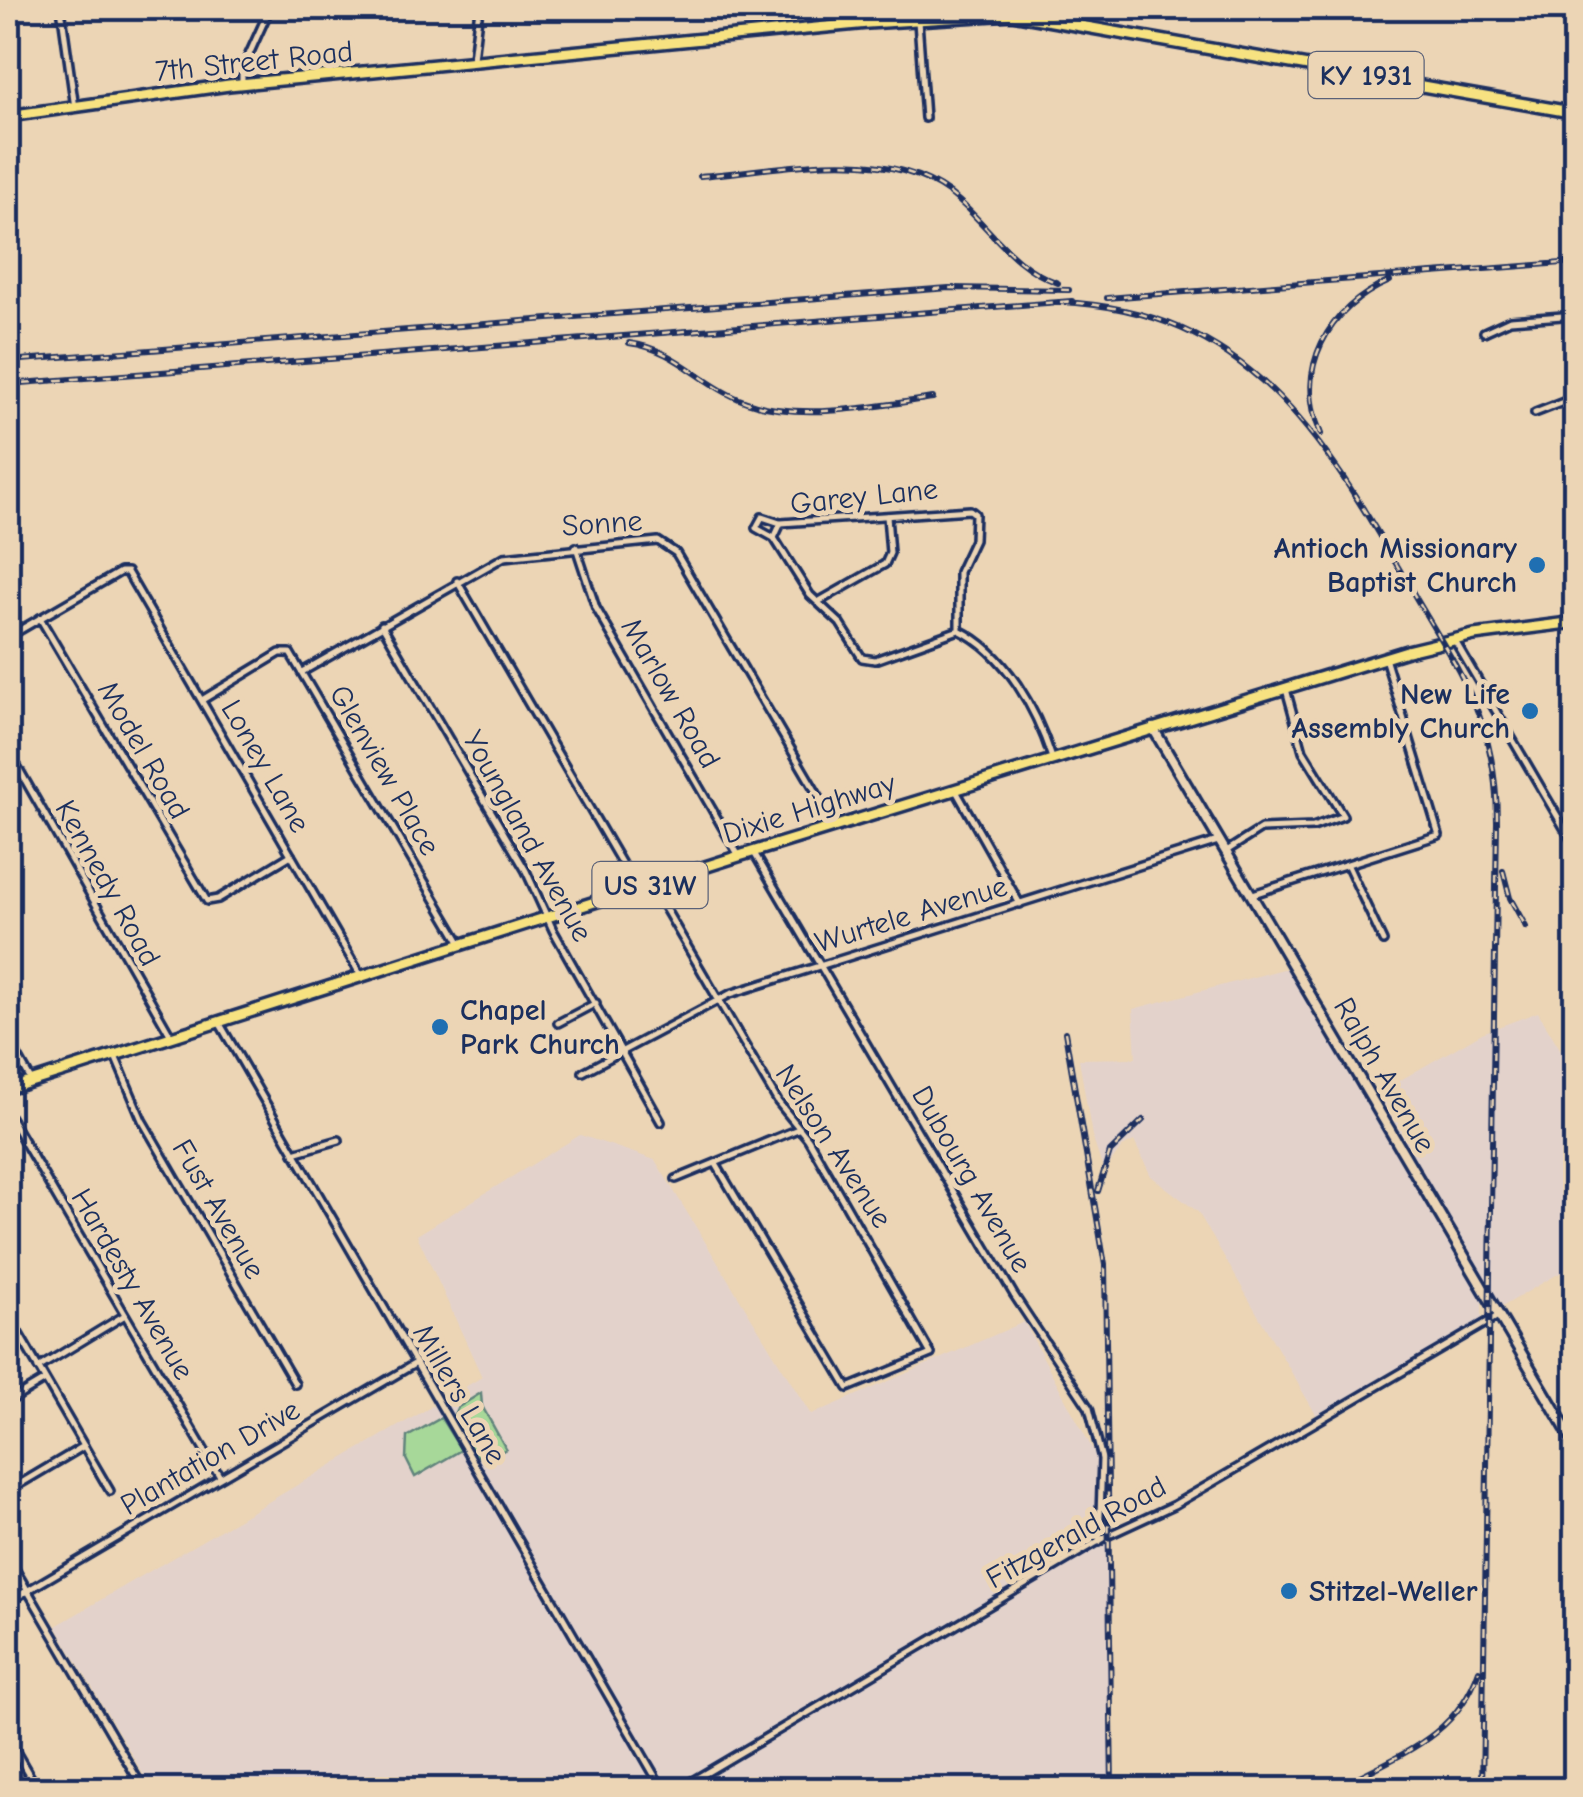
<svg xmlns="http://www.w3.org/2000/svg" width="1583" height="1797" font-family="'Comic Neue',sans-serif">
<rect width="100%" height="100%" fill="#ecd5b5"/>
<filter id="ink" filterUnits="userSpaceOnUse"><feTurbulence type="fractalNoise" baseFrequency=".01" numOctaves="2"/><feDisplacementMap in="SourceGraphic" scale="20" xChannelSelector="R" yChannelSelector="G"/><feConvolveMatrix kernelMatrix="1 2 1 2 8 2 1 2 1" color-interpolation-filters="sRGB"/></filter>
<g filter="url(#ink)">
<g fill="#e3d2cb">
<polygon points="1291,967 1482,1298 1482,1320 1318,1418 1198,1212 1151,1176 1134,1141 1122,1147 1104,1172 1092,1136 1079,1059 1136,1058 1133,1009"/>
<polygon points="1538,1012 1575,1074 1575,1264 1500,1308 1378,1093 1482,1033"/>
<polygon points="580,1135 655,1160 811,1415 1024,1322 1108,1478 1112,1789 152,1789 56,1626 482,1377 417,1235"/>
</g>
<g fill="#a7d899" stroke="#61847c" stroke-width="2.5">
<polygon points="481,1393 482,1406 506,1449 485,1460 473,1453 453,1417 457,1408"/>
<polygon points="441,1418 461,1450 415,1477 406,1459 407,1437"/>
</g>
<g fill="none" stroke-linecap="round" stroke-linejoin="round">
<g stroke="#1b2f5e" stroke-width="12">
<g id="street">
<polyline points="61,8 75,108"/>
<polyline points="918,21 925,118"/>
<polyline points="473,59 479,8"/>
<polyline points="242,84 242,70 270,8"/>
<polyline points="1484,332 1510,320 1576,315"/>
<polyline points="1535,413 1576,397"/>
<polyline points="774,538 756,528 762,517 780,523"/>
<polyline points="576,547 596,608 739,856"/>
<polyline points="457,581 636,888"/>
<polyline points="818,602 885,564 890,553 887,516"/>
<polyline points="40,618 207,901 218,899 291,855"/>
<polyline points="382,625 526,871 553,930 661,1122"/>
<path d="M959 630V572L974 540 975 514 970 510 781 523 774 538 810 595 840 623 862 658 875 660 959 630C1006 653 1036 709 1052 758"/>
<polyline points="8,637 120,572 127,572 360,974"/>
<polyline points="1455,641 1576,848"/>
<polyline points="302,672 504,557 658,541 676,553 836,826"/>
<polyline points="202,700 280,653 290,653 460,942"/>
<polyline points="8,750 171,1036"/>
<polyline points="955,789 1020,904"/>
<polyline points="1228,850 1261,829 1313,827 1343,816 1303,751 1286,689"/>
<polyline points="753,851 1014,1295 1089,1408 1102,1459 1099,1542"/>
<polyline points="1348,866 1383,941"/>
<polyline points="652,886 778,1102 808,1139 931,1354 848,1388 716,1164"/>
<polyline points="1253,894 1439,835 1385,658"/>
<polyline points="558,1023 596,1003"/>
<polyline points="220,1024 663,1790"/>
<polyline points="8,1039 31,1080"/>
<polyline points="115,1056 142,1120 295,1384"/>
<polyline points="583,1072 730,994 1218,841"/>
<polyline points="8,1114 220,1477"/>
<polyline points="294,1153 339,1140"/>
<polyline points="676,1179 798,1129"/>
<polyline points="8,1315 110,1491"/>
<polyline points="38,1368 125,1315"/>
<polyline points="8,1402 45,1380"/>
<polyline points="8,1491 84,1446"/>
<polyline points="8,1557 144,1790"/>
<polyline points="8,1602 416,1363"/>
<polyline points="8,1738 38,1790"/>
<polyline points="677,1790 1109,1535 1174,1505 1498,1316"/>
</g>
</g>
<g stroke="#1b2f5e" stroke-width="15">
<polyline id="secondary" points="1153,728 1576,1446"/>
</g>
<g stroke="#1b2f5e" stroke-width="16">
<g id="primary">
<polyline points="8,116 229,85 868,23 1012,14 1576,113"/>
<polyline points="8,1089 739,856 1407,651 1474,635 1576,622"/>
</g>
</g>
<use href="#street" stroke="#ecd5b5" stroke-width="5"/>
<use href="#secondary" stroke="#ecd5b5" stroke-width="8"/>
<use href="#primary" stroke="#f7e281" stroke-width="9"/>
<g stroke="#1b2f5e" stroke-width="6">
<g id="rail">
<path d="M700 176C783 170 891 140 959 201 994 232 1012 266 1058 283"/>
<polyline points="1107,298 1576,262"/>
<path d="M1060 302C1253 310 1326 443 1412 591 1461 676 1497 720 1497 822L1482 1790"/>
<path d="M629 343C676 349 698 382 739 399 795 423 875 406 933 398"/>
<polyline points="8,361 949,288 1069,290"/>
<polyline points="8,384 1072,301"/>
<path d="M1321 434C1293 369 1328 307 1390 281"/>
<polyline points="1503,871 1510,898 1526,927"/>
<polyline points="1065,1032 1105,1265 1112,1790"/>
<polyline points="1098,1191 1110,1152 1143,1120"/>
<path d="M1334 1790C1393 1756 1455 1741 1479 1670"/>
</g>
</g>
<use href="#rail" stroke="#ecd5b5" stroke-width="2.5" stroke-dasharray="8" stroke-linecap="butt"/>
</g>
</g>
<g fill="#1f6fb2" stroke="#ecd5b5" stroke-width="4">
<circle cx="1537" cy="565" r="10"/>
<circle cx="1530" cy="711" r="10"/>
<circle cx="440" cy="1027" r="10"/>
<circle cx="1289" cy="1591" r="10"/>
</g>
<g text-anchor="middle" stroke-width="10" stroke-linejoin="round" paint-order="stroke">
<g fill="#ecd5b5" stroke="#5a6178" stroke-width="2.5">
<rect x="1308.5" y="52" width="115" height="46" rx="8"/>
<rect x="592.5" y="862" width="115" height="46" rx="8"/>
</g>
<g font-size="28" font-weight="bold" fill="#1b2f5e">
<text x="1366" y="85">KY 1931</text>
<text x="650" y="895">US 31W</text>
</g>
<g font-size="30" fill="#1b2f5e" stroke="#ecd5b5">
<text transform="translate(254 61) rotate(-6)" y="10">7th Street Road</text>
<text transform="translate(864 496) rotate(-6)" y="10">Garey Lane</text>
<text transform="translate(602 523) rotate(-4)" y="10">Sonne</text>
<text transform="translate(671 693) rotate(60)" y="10">Marlow Road</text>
<text transform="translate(144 750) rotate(60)" y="10">Model Road</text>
<text transform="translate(266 766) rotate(60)" y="10">Loney Lane</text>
<text transform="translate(385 770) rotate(60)" y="10">Glenview Place</text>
<text transform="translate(809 808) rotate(-17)" y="10">Dixie Highway</text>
<text transform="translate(528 836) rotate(61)" y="10">Youngland Avenue</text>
<text transform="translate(108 883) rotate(61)" y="10">Kennedy Road</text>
<text transform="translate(911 914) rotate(-17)" y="10">Wurtele Avenue</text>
<text transform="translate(1385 1075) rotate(60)" y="10">Ralph Avenue</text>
<text transform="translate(834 1146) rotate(57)" y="10">Nelson Avenue</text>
<text transform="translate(972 1179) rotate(60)" y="10">Dubourg Avenue</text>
<text transform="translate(219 1209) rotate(60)" y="10">Fust Avenue</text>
<text transform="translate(133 1284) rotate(60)" y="10">Hardesty Avenue</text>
<text transform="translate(460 1394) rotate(60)" y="10">Millers Lane</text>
<text transform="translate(210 1457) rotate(-30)" y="10">Plantation Drive</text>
<text transform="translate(1076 1532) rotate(-29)" y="10">Fitzgerald Road</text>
</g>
<g font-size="30" font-weight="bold" fill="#1b2f5e" stroke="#ecd5b5" text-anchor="end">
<text x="1517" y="558">Antioch Missionary<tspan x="1517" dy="34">Baptist Church</tspan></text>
<text x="1510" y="704">New Life<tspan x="1510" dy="34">Assembly Church</tspan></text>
<text x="460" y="1020" text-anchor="start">Chapel<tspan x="460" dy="34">Park Church</tspan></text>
<text x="1309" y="1601" text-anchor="start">Stitzel-Weller</text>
</g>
</g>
<rect width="1583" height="1797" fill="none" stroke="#ecd5b5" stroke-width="40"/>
<rect x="20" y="20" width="1543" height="1757" fill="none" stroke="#1b2f5e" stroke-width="4" filter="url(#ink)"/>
</svg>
